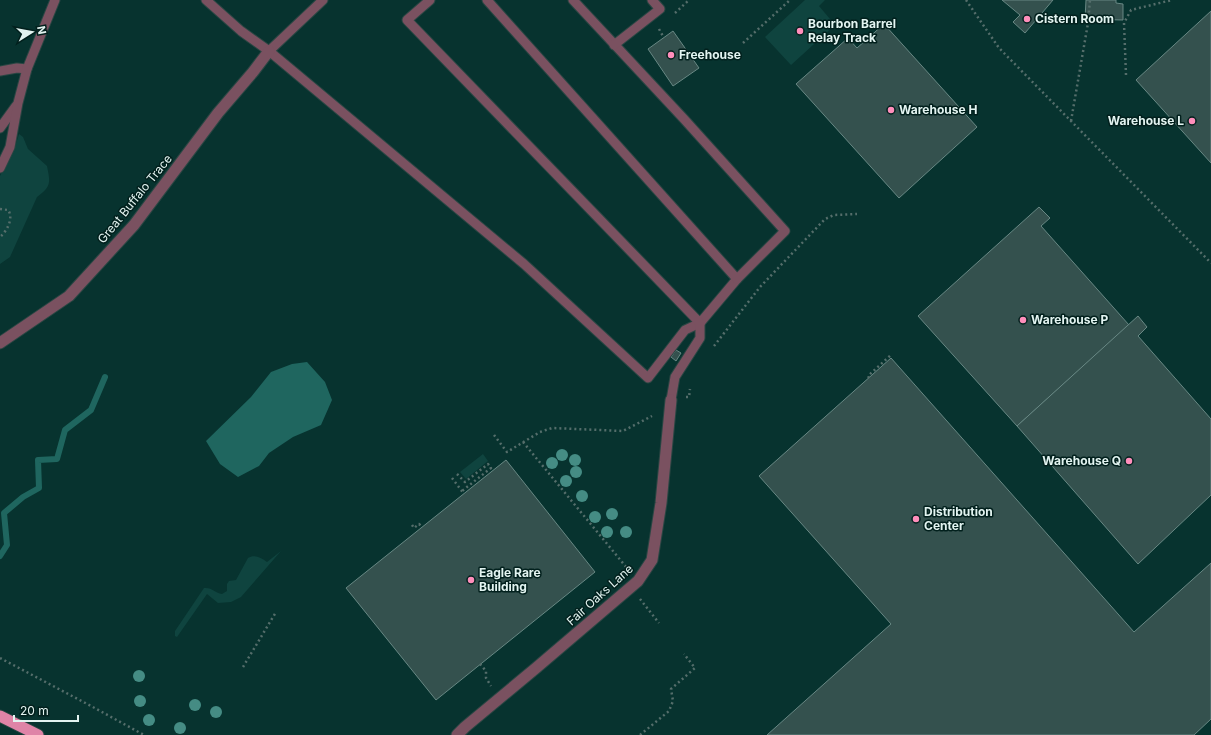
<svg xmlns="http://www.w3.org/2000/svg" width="1211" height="735" font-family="Inter,sans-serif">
<rect width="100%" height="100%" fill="#0c2a27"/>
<rect fill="#07332f" x="0" y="0" width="1211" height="735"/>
<g fill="#0f443f">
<polygon points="805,0 825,0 819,6 835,25 791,65 765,37"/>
<path d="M19 134 23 137 28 149 47 166C50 182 52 186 37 197L10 257 0 264V176L15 147Z"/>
<polygon points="483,454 488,461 466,479 460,472"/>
<path d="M281 551 241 597 231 602 218 603 207 594 177 637 175 636V631L204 588C212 587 215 593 222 594L227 591V584L229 581 236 580 248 558C255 554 261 558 267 562Z"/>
</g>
<polygon fill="#1f665f" points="307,362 325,382 332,400 321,425 293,437 269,453 259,466 238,477 220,464 206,441 251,397 271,372 292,364"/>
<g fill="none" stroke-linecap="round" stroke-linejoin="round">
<polyline stroke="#1f665f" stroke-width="6" points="0,556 7,545 4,513 23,497 39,488 38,460 57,459 65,430 91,410 105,377"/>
</g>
<g fill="#34514e" stroke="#688884">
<polygon points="1002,0 1053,0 1025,33 1013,22 1020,15"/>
<polygon points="1086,0 1116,0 1116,3 1123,4 1123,20 1085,19"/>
<polygon points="1211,11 1211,163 1136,80"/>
<polygon points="884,24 977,127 899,198 796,84 848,38 857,48"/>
<polygon points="673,31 699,68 673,86 648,49"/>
<polygon points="1039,207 1050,218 1041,226 1129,325 1017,426 918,316"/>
<polygon points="1138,316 1147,327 1138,336 1211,419 1211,495 1138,564 1017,426"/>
<polygon points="676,350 681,353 676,361 671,357"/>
<polygon points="891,358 1134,632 1211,563 1211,719 1194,735 767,735 891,624 759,476"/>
<polygon points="506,460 595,572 436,700 346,588"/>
</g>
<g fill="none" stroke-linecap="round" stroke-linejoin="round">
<g stroke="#2a4643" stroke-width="11">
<g id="service">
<polyline points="206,0 241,31 269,51 524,264 648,378 685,330 700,323 737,279"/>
<polyline points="430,0 407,20 700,323 700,338 675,377 671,400"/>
<polyline points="487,0 737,279 785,231 684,119 573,0"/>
<polyline points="614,45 660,9 652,0"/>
<polyline points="269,51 323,0"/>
<polyline points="0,71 17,68 27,69"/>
<polyline points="0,128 16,106"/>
<polyline points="0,168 10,147 18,103 27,69 55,0"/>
</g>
</g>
<g stroke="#2a4643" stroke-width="13">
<g id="minor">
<polyline points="0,343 69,296 134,225 218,113 253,72 269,51"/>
<polyline points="457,735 465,727 536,668 638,581 652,560 661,503 671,400"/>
</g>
</g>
<g stroke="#2a4643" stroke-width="13">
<polyline id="trunk" points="0,716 38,735"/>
</g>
<g stroke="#556e6b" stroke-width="2.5" stroke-dasharray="2 3" stroke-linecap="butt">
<polyline points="966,0 999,48 1211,263"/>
<polyline points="675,13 689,0"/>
<polyline points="659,29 664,38"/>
<polyline points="743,43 790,0"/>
<polyline points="1126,75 1124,23 1131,10 1172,0"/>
<polyline points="1071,121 1088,23 1090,0"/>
<path d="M0 209 8 210C14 218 7 231 0 237"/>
<polyline points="714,346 760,287 825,219 834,215 857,214"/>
<polyline points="869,378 868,376 892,354"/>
<polyline points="686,397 689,397 690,389"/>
<polyline points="494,435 507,452 540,432 552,428 623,431 652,416"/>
<polyline points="523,442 627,568"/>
<polyline points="457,474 465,482 488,464 491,468 462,491"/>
<polyline points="452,478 464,494"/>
<polyline points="412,525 414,528 419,524 422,527"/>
<polyline points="640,599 659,623"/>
<polyline points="0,658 91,706 144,735"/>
<polyline points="480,664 486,671 486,678 491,686"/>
<polyline points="243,667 276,612"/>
<polyline points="640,735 669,711 673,701 671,689 695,668 684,654"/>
</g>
<use href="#service" stroke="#7a5160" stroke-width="9"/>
<use href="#minor" stroke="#7a5160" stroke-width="11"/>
<use href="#trunk" stroke="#df84a7" stroke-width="11"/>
</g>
<g fill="#458c84">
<circle cx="562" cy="455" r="6"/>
<circle cx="575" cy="460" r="6"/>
<circle cx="552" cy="463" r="6"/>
<circle cx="576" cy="472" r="6"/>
<circle cx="566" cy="481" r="6"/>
<circle cx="582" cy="496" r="6"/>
<circle cx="612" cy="514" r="6"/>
<circle cx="595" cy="517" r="6"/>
<circle cx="607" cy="532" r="6"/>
<circle cx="626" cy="532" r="6"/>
<circle cx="139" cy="676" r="6"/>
<circle cx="140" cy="701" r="6"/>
<circle cx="195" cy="705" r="6"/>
<circle cx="216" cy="712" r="6"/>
<circle cx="149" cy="720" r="6"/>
<circle cx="180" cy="728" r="6"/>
</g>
<g fill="#ff8ebb" stroke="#02201d" stroke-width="1.5">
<circle cx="1027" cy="19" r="4"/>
<circle cx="800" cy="31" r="4"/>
<circle cx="671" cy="55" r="4"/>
<circle cx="891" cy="110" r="4"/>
<circle cx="1192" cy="121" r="4"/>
<circle cx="1023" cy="320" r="4"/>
<circle cx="1129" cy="461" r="4"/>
<circle cx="916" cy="519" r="4"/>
<circle cx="471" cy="580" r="4"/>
</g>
<g text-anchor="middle" stroke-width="3" stroke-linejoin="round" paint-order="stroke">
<g font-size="12" font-weight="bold" fill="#e3f4f1" stroke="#02201d" text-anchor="start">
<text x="1035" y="23">Cistern Room</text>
<text x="808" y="28">Bourbon Barrel<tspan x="808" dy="14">Relay Track</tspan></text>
<text x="679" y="59">Freehouse</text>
<text x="899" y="114">Warehouse H</text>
<text x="1184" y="125" text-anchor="end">Warehouse L</text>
<text x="1031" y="324">Warehouse P</text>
<text x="1121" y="465" text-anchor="end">Warehouse Q</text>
<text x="924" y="516">Distribution<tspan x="924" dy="14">Center</tspan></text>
<text x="479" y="577">Eagle Rare<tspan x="479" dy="14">Building</tspan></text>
</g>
<g font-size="12" fill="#e3f4f1" stroke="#02201d">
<text transform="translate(135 199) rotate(-51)" y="4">Great Buffalo Trace</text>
<text transform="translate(600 595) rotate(-42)" y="4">Fair Oaks Lane</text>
</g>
</g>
<g transform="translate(32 32) rotate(79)" stroke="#02201d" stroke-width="3" paint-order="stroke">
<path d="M0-3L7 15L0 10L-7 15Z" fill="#e3f4f1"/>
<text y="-6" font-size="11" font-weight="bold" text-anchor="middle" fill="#e3f4f1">N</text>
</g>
<path d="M14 715v6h64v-6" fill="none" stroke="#e3f4f1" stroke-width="2"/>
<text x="20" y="715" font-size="12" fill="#e3f4f1" stroke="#02201d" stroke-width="3" paint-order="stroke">20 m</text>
</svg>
